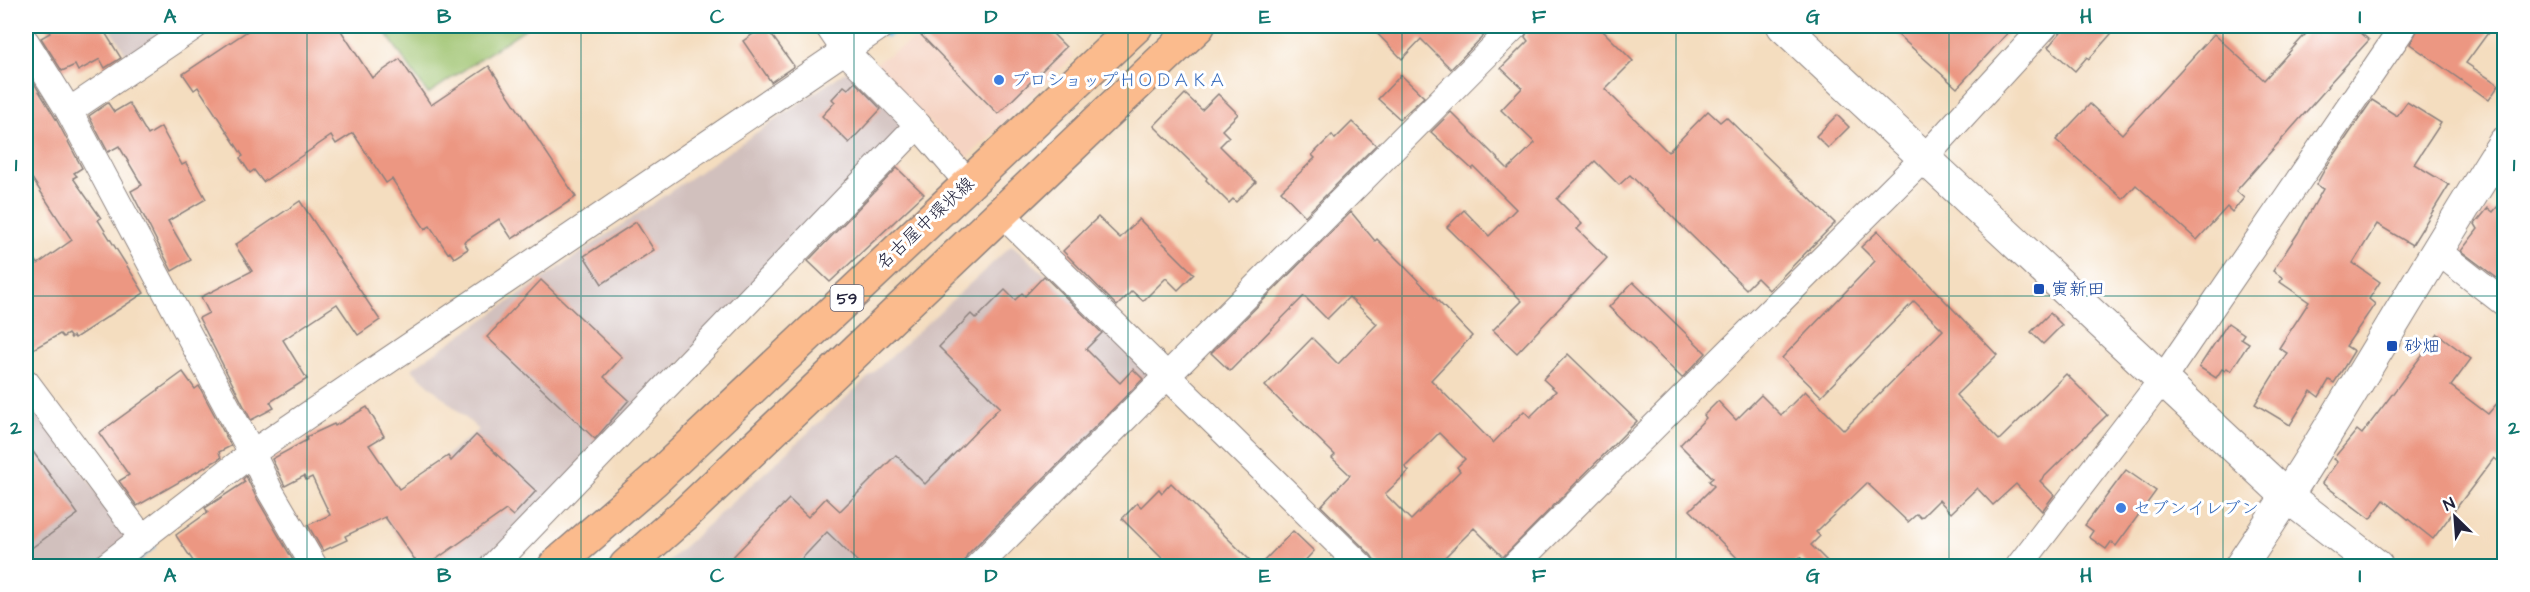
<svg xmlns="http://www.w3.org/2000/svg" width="2530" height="592" font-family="'Architects Daughter','Klee One',sans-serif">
<rect width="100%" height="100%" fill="#fff"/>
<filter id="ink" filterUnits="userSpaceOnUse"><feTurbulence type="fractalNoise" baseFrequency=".0167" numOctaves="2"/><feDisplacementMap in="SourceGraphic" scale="12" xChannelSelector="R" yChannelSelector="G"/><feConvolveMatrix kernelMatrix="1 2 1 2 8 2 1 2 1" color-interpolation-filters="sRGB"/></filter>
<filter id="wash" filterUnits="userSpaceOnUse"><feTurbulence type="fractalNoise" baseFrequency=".008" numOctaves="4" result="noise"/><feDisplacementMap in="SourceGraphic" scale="24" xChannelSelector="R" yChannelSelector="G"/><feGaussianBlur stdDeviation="1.35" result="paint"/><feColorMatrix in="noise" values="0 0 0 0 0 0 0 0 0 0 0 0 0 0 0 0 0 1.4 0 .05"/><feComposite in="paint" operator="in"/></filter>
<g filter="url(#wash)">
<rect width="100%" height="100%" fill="#f4ddbf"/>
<polygon fill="#f5d3c2" points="934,26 1045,26 1074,56 967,158 871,66"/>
<g fill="#d1c0bd">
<polygon points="109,26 177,26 128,58"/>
<polygon points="848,70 910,127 484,566 420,566 377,509 479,430 411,369"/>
<polygon points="1012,245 1157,374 970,566 663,566"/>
<polygon points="26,395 133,540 99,566 26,566"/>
</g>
<polygon fill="#9dc26d" stroke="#607254" stroke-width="1.5" points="381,26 529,26 428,94"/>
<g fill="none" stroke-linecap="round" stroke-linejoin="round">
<g stroke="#69b9e4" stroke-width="7">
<polyline points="887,34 900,26"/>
<polyline points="128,566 152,546"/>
</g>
</g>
<g id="blocks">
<g fill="#ec9782" fill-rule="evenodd">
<polygon points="46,26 101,26 121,58 105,68 100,59 78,71 75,65 62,71 41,38 50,33"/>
<polygon points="255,26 338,26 372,78 400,59 431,105 489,66 576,197 512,239 499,219 464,242 468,249 454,258 450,252 448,253 430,226 425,229 392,179 386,183 353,133 336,144 331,136 263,182 254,170 250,173 240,158 243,156 198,87 194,90 183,74"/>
<polygon points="765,26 794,66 771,82 743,41"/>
<polygon points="937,26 1045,26 1066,47 998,114 921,35"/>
<polygon points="1370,26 1493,26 1451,69 1421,39 1402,59"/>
<polygon points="1530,26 1598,26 1633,61 1605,89 1668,152 1708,111 1720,122 1726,117 1835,223 1769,290 1757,278 1746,289 1630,175 1619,185 1595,161 1557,199 1582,224 1577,229 1607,258 1517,353 1493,330 1522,301 1447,227 1464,210 1489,236 1516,209 1474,167 1472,169 1431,132 1451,112 1508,169 1535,143 1501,110 1522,88 1501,68 1528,41 1525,37"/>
<polygon points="1888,26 2014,26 1957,88"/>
<polygon points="2066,26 2118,26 2089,59 2087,57 2075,71 2048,47"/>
<polygon points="2313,26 2353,26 2369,40 2327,86 2328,87 2236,191 2244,198 2232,212 2227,207 2197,240 2136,185 2123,199 2056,140 2090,104 2122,134 2214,34 2264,80"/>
<polygon points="2419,27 2493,26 2466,63 2499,85 2489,100 2410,44"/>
<polygon points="26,70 56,119 82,168 74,173 77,176 73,178 101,218 98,220 144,293 75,338 73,336 71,338 68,334 63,337 60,334 26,353 26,244 38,264 72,240 26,169"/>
<polygon points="1401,75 1424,97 1400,119 1378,99"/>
<polygon points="855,82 881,109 849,143 822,116 835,102 832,99 844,86 848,89"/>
<polygon points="1185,94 1202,110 1218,94 1238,114 1222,130 1229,137 1220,146 1256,182 1236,202 1233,199 1229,203 1206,180 1207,178 1154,126"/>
<polygon points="2372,100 2397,116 2407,102 2441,123 2414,164 2449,185 2412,245 2377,224 2353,263 2380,282 2369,299 2375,304 2346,346 2354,351 2343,369 2334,383 2329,380 2319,397 2311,391 2290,425 2255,404 2287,353 2279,348 2309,302 2280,282 2283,278 2273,271 2298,233 2323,189 2316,185 2325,169"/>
<polygon points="108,103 114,112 129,103 148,135 161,127 182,165 186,163 206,199 168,221 191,260 172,271 131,191 142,185 119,146 108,152 89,116"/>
<polygon points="1837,115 1849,127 1828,148 1816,136"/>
<polygon points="1352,122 1376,145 1305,216 1281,191 1315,158 1312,155 1332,135 1335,139"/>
<polygon points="897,168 924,194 830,282 808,261"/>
<polygon points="2505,198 2505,284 2461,251 2478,229 2475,224 2488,208 2493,212"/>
<polygon points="300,201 380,320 358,335 337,304 283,340 307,379 270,402 274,408 251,420 199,318 209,313 201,297 252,271 235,245"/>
<path d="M1351 212 1375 241 1377 239 1404 266 1472 336 1431 380 1493 443 1524 411 1530 417 1556 391 1543 379 1568 354 1637 421 1503 557 1474 528 1445 557 1455 567H1379L1371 555 1321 506 1350 475 1332 458 1335 455 1265 386 1312 338 1338 364 1377 324 1349 297 1327 319 1304 296 1230 371 1211 353ZM1439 433 1465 459 1457 467 1460 471 1411 520 1385 494 1409 471 1405 467Z"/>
<polygon points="1098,217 1120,238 1139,219 1194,274 1178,290 1166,278 1143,301 1132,291 1117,306 1063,251"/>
<polygon points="636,222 654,250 602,284 584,256"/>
<polygon points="1878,231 1997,355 1956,395 1999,440 2066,374 2107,415 2040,481 2054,495 2042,511 2016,484 1993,505 1977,488 1951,513 1939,500 1921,518 1917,514 1908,522 1867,483 1816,532 1820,536 1811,545 1833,567 1809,567 1800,557 1790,567 1746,567 1690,510 1714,486 1709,481 1713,478 1680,445 1706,418 1704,415 1718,401 1736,420 1761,395 1781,415 1805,391 1844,430 1943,330 1914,301 1821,396 1782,358 1875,261 1861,247"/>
<polygon points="1044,276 1102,333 1086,349 1120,383 1133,369 1143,379 967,555 963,567 863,567 827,532 794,567 723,567 789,499 808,517 826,498 840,511 896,455 925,484 1000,407 939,347 971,314 976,319 1005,290 1015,300 1022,293 1025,296"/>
<polygon points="541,280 622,357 604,377 629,400 595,439 487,337"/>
<polygon points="1633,282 1706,353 1682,378 1609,307"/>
<polygon points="2050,313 2062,325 2043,344 2031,332"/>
<polygon points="2228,323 2244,334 2241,338 2249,343 2231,371 2227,368 2225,371 2222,369 2216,378 2199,367"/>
<polygon points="2438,334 2471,359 2451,386 2488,414 2505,394 2505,466 2494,458 2433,539 2384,500 2370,519 2322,483 2337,462 2333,459 2357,430 2362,434"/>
<polygon points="183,372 195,389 199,386 231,446 219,452 221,458 137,506 119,481 129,475 99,433"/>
<polygon points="367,407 384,436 369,445 399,489 448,456 451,461 476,435 536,491 513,516 506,510 425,567 420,567 385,517 345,536 347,540 323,551 308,525 330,515 312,477 306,480 304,476 285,486 272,459 307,440 306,437 334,424 335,426"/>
<polygon points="26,442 78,514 26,552"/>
<polygon points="2126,470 2156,491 2116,546 2111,542 2106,549 2089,537 2093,531 2085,525"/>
<polygon points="246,476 256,497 297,567 197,567 177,537 176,535 208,512 205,508 245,482 243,479"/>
<polygon points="1171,483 1257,567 1171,567 1122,519 1137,503 1141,507 1159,489 1162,493"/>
<polygon points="1293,531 1314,551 1299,567 1258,567"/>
</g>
</g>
</g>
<g filter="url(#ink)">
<use href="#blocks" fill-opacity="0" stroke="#8b807d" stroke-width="1.5"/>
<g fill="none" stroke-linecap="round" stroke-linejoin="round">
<g stroke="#8b807d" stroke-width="28">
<g id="minor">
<polyline points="828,26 845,51 918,125 968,183"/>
<polyline points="26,42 69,111 252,453 269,489 314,566"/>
<polyline points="69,111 195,26"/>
<polyline points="1001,213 1361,566"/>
<polyline points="2436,250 2504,303"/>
<polyline points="26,382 143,539"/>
<polyline points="106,566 252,453 881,26"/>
<polyline points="493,566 918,125"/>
<polyline points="978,566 1515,26"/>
<polyline points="1514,566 1925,157 2045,26"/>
<polyline points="2019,566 2162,380 2404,26"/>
</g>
</g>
<g stroke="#8b807d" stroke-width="34">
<g id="tertiary">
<polyline points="1783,26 2288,497 2377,566"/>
<path d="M2241 566C2334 428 2415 283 2504 143"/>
</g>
</g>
<g stroke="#8b807d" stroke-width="36">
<g id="primary">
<polyline points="555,566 654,480 1136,26"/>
<polyline points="626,566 685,514 1198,26"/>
</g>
</g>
<use href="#minor" stroke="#fff" stroke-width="26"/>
<use href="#tertiary" stroke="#fff" stroke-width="32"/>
<use href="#primary" stroke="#fbbb8d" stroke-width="33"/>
</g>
</g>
<path fill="none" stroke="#0f766e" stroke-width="1.5" stroke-opacity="0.55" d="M307 26V566M581 26V566M854 26V566M1128 26V566M1402 26V566M1676 26V566M1949 26V566M2223 26V566M26 296H2504"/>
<g fill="#3f7fe0" stroke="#fff" stroke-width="2">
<circle cx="999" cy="80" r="6"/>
<circle cx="2121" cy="508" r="6"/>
</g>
<g fill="#1a4fb4" stroke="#fff" stroke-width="2">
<rect x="2033" y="283" width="12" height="12" rx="3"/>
<rect x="2386" y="340" width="12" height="12" rx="3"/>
</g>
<g text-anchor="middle" stroke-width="6" stroke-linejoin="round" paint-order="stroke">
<rect fill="#fff" stroke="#646476" stroke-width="1.5" x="830.5" y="285" width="33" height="26" rx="4.5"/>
<g font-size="16" font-weight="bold" fill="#22223b">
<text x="847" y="304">59</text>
</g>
<g font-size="18" fill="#366cbe" stroke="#fff" text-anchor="start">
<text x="1011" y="86">プロショップＨＯＤＡＫＡ</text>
<text x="2133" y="514">セブンイレブン</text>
</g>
<g font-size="18" fill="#22223b" stroke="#fff">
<text transform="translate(925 223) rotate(-43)" y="6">名古屋中環状線</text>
</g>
<g font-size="18" fill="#164399" stroke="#fff" text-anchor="start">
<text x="2051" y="295">寅新田</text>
<text x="2404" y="352">砂畑</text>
</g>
</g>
<rect width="2530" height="592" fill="none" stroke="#fff" stroke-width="66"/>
<g transform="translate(2455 517) rotate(335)" stroke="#ffffff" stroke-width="4.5" paint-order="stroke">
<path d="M0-4.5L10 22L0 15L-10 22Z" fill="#22223b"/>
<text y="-9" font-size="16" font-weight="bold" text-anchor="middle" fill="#22223b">N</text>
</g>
<rect x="33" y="33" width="2464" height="526" fill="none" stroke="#0f766e" stroke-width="2"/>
<g font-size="20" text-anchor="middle" font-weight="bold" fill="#0f766e">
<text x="170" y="23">A</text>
<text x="444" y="23">B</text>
<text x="717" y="23">C</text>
<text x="991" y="23">D</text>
<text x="1265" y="23">E</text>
<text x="1539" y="23">F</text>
<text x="1813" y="23">G</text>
<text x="2086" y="23">H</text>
<text x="2360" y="23">I</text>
<text x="16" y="171">1</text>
<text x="2514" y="171">1</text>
<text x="16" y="434">2</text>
<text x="2514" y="434">2</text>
<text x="170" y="582">A</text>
<text x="444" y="582">B</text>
<text x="717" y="582">C</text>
<text x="991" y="582">D</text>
<text x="1265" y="582">E</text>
<text x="1539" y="582">F</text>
<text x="1813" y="582">G</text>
<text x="2086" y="582">H</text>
<text x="2360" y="582">I</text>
</g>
</svg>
